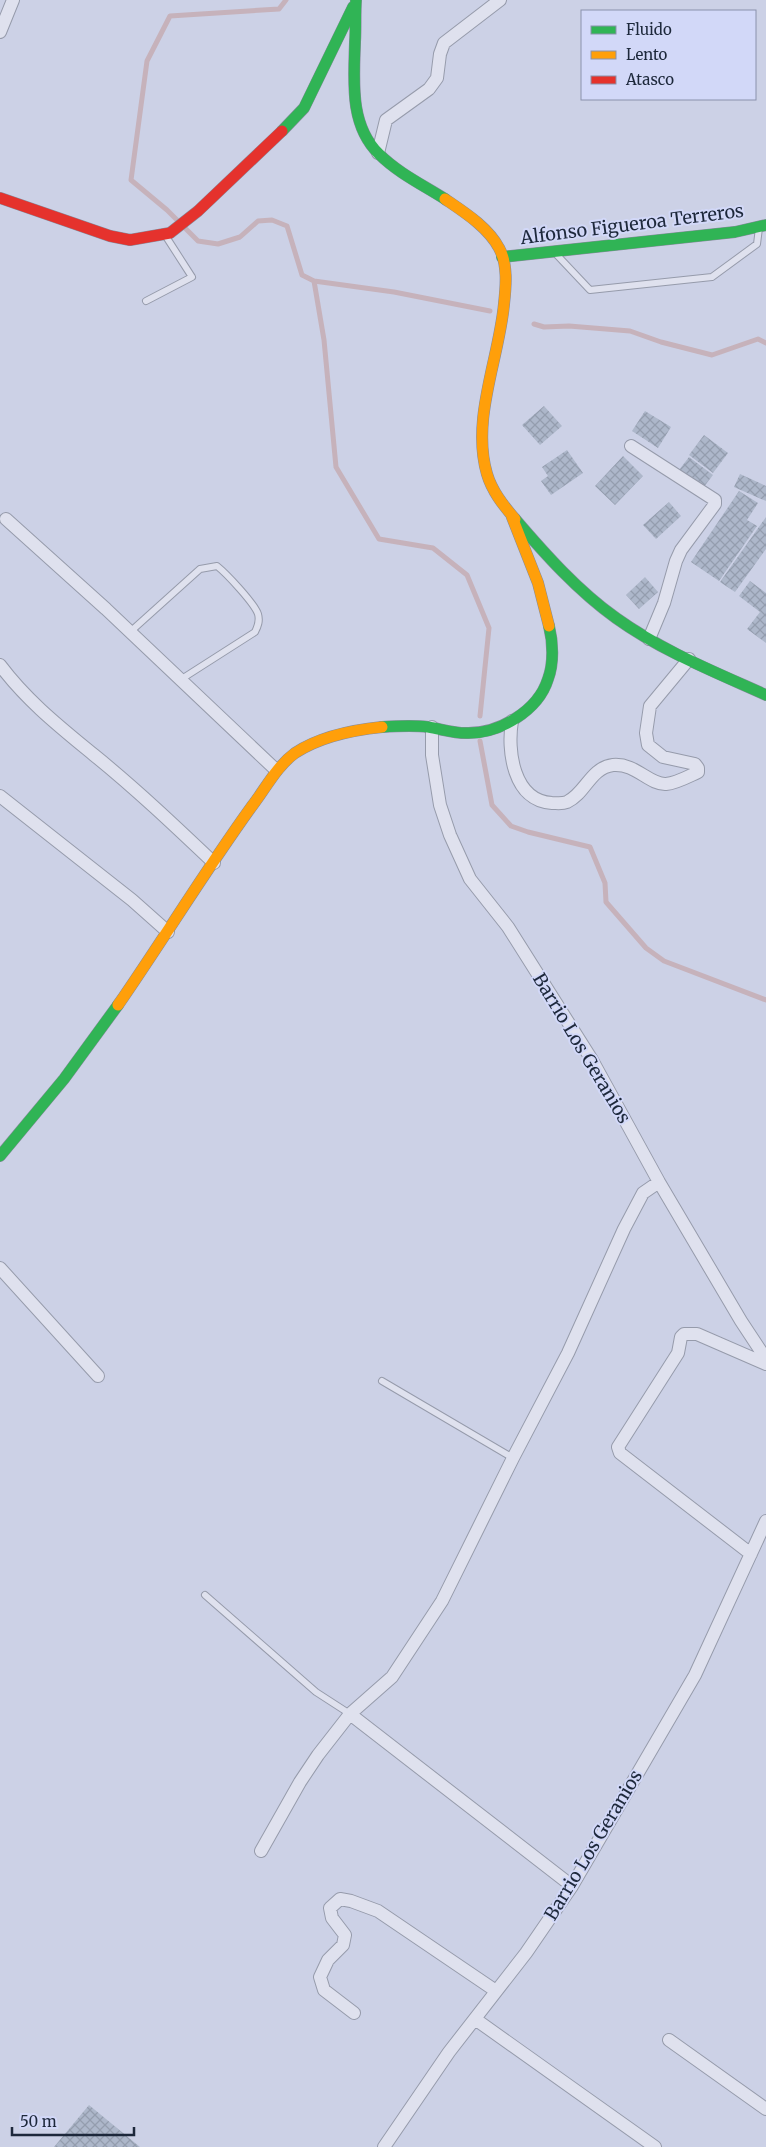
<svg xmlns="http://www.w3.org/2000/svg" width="766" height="2147" font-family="Merriweather,serif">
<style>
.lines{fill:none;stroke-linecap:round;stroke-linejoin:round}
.stream{stroke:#c6b2bb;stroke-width:5}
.building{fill:url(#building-cross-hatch)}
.lane-casing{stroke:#969bab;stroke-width:8}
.street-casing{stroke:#969bab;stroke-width:14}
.fast-casing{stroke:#868b9b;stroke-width:12}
.slow-casing{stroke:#868b9b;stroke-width:12}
.jam-casing{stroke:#868b9b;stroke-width:12}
.lane{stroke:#dfe1ee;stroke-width:6}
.street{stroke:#dfe1ee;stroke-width:12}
.fast{stroke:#30b455;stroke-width:11}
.slow{stroke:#ff9f0a;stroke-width:11}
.jam{stroke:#e5322d;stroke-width:11}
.labels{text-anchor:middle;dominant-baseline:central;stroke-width:4;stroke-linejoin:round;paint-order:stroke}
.street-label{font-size:18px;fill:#1d283b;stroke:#d2d8f8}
</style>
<defs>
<pattern id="building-cross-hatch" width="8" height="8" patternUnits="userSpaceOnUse" patternTransform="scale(1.25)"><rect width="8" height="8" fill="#adb7ca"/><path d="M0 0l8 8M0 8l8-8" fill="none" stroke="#949dae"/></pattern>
</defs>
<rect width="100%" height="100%" fill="#ccd1e6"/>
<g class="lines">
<!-- stream -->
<path class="stream" d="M286,0L279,9L170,16L147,61L131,180L167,210L198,241L218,244L240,237L258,221L272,220L287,226L302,275L314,281L394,292L490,311
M314,281L324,340L336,467L379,539L433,548L467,575L489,628L480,716
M534,324L544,327L569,326L630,331L661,342L712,355L758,339L766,343
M480,741L492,805L511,826L528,832L590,847L605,883L606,902L646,948L664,961L766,1000"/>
</g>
<!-- building -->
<path class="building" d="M544,406L562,426L540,445L522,425Z
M645,411L671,427L658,448L632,431Z
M704,435L728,453L713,473L689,455Z
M567,450L583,473L551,495L541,481L548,476L542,467Z
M623,456L643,476L615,505L595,486Z
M689,457L713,475L703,488L679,470Z
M740,474L766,486V501L734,487Z
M739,491L758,503L747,520L757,526L719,581L691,562Z
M669,502L681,516L656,539L643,525Z
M766,517V549L735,592L720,582Z
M645,577L658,592L639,609L626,595Z
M750,581L766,593V643L747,629L760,612L739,596Z
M89,2105L140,2147H54Z"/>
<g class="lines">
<defs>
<path id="lane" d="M556,254L590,290L712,277L757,244L759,228
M146,301L192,277L165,235
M130,632L200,569L217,566C227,574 254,603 258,614C260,621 258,626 255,632L180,680
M382,1381L513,1458
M205,1595L316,1692L350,1714"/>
<path id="street" d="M0,32L13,0
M378,153L386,120L429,89L437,78L440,54L444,43L500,0
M631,446L715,500V504L681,550L676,561L664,603L649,639
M6,519L106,609L276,770
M0,665C27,701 60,727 94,755C136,789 175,826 214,863
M512,721C507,750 513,801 552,803C557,803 562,804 567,802C586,793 590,768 613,765C636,763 649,785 666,784C677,783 689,776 698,772V768L695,764L663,757L648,745L646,733L650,706L689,659
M432,727V755L440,805L450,835L470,879L508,927L592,1060L659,1182L741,1321L766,1359
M0,796L132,900L168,932
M0,1268L98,1376
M751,1554L620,1453L618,1447L678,1353L681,1337L684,1334H697L766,1364
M350,1714L572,1886
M261,1851L300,1782L318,1755L350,1714L392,1677L442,1601L513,1458L568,1353L624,1229L643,1193L659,1182
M354,2013L324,1990L320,1977L328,1960L343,1945L345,1935L332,1918L330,1908L340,1899L351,1901L378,1911L496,1991
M475,2019L655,2147
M669,2040L766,2109
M384,2147L449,2052L526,1953L572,1886L695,1675L766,1521"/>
<path id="fast" d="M356,0C355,14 356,28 355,42C354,80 349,125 379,154C398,173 423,185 445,199
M282,131L304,108L353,7
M502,257L735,232L766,225
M515,519C545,554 578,591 616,618C662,651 715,672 766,695
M382,727C397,726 413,725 428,727C441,729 453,733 466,733C499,734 538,711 548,679C554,663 553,642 549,626
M0,1156L64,1079L118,1005"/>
<path id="slow" d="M445,199C464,212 488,227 499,248C508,264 506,286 504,304C499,359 471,419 487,474C492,491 503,505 515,519
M512,517L538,583L549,626
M118,1005C163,940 205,871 252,806C266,788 276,767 295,753C321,736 352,730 382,727"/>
<path id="jam" d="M0,198L110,236L130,240L170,233L198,211L282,131"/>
</defs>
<!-- lane casing -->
<use href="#lane" class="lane-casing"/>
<!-- street casing -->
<use href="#street" class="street-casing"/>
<!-- fast casing -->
<use href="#fast" class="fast-casing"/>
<!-- slow casing -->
<use href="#slow" class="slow-casing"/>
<!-- jam casing -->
<use href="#jam" class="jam-casing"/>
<!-- lane -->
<use href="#lane" class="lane"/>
<!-- street -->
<use href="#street" class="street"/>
<!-- fast -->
<use href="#fast" class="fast"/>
<!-- slow -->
<use href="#slow" class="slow"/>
<!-- jam -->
<use href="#jam" class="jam"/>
</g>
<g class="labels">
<!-- street labels -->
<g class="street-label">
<text transform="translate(632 224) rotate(-7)">Alfonso Figueroa Terreros</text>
<text transform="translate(582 1048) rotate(59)">Barrio Los Geranios</text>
<text transform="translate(593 1845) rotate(-59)">Barrio Los Geranios</text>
</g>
</g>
<!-- legend -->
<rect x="581" y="10" width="175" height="90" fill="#d2d8f8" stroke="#8a92ac"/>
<rect x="591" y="26" width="25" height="8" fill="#30b455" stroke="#8a92ac"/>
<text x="626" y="35" font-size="15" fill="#1d283b">Fluido</text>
<rect x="591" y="51" width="25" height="8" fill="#ff9f0a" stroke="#8a92ac"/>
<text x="626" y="60" font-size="15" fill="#1d283b">Lento</text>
<rect x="591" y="76" width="25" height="8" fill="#e5322d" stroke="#8a92ac"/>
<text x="626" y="85" font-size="15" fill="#1d283b">Atasco</text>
<!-- scale -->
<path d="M12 2127v8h122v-8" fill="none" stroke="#1d283b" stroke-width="2.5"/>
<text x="20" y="2127" font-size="15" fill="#1d283b" stroke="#d2d8f8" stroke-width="4" paint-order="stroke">50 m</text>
</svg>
